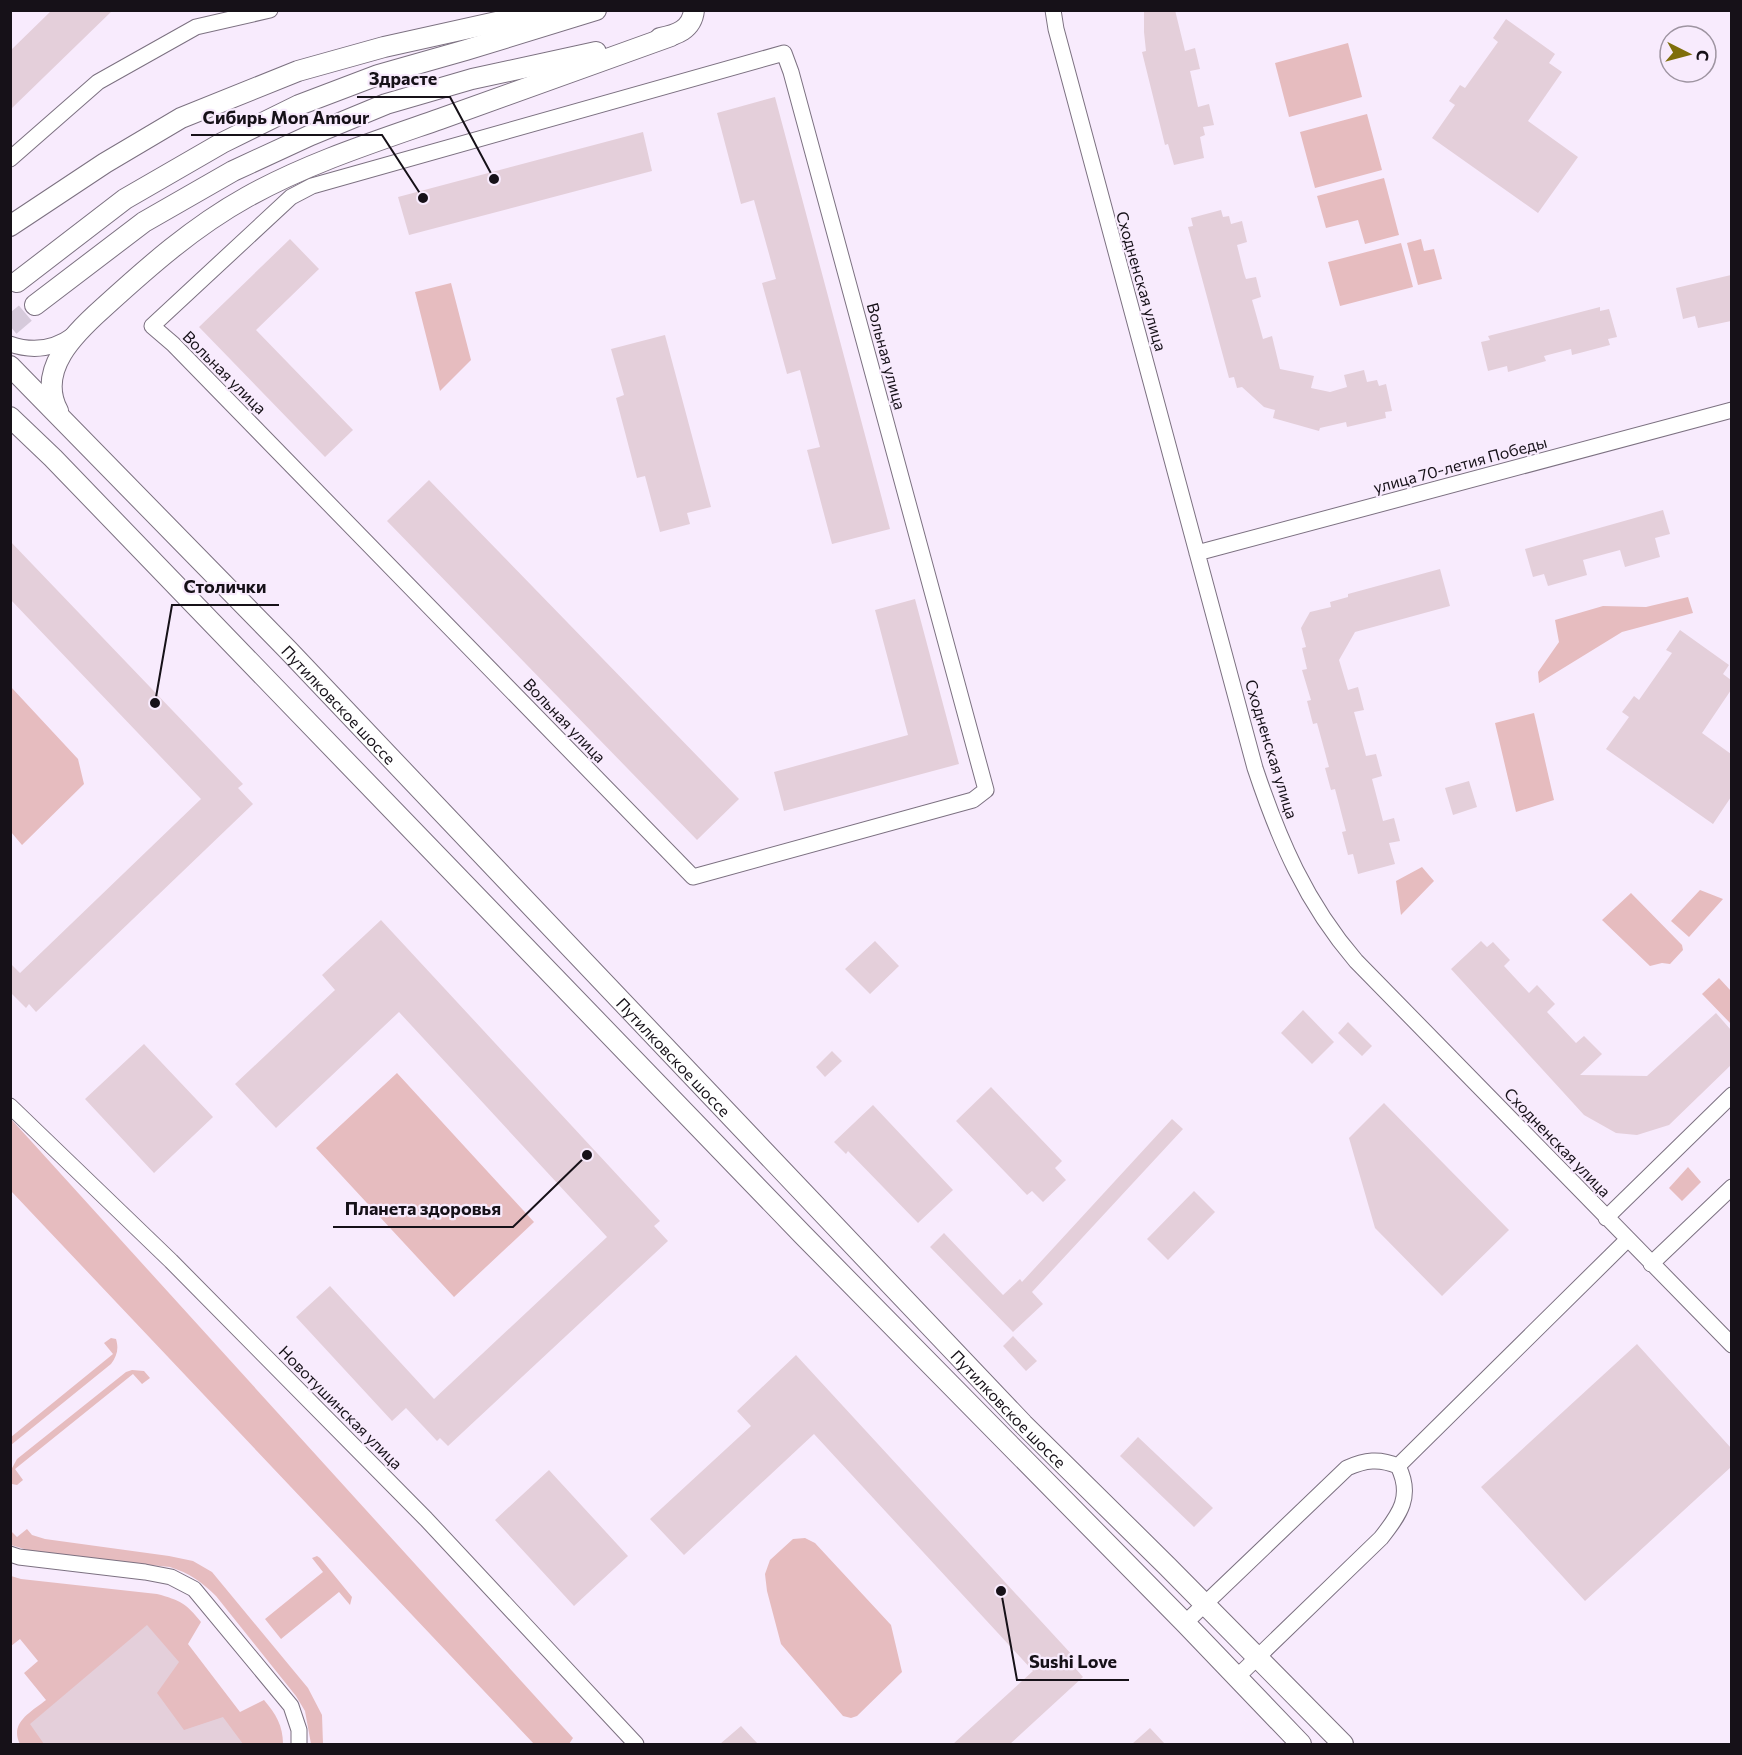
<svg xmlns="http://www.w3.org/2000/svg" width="1742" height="1755" font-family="Commissioner,sans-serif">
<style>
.green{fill:#e6bcbf}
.building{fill:#e4cfda}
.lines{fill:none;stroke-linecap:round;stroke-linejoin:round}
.secondary-tunnel{stroke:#d6cadb;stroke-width:20;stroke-dasharray:20 10;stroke-linecap:butt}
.street-casing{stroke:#7c7181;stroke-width:17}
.secondary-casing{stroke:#7c7181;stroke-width:22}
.street{stroke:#fff;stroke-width:15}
.secondary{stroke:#fff;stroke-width:20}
.labels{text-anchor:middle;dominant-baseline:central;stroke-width:4.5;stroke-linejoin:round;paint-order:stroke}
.street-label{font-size:16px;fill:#161118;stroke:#f8ebfd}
.leader{fill:none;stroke:#161118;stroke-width:2}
.callout-dot{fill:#161118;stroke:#f8ebfd;stroke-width:2}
.callout-label{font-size:18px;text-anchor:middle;font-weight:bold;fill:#161118;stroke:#f8ebfd;stroke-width:4.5;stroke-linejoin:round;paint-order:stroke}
</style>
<rect width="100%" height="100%" fill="#f8ebfd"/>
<!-- green -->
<path class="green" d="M1348,43L1362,97L1289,117L1275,63Z
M1367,114L1382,170L1315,188L1300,132Z
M1384,178L1399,235L1365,244L1358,220L1326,228L1317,196Z
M1421,239L1424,251L1434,249L1442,279L1418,285L1407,243Z
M1401,243L1413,287L1340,306L1328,262Z
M451,283L471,360L440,391L415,292Z
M1688,597L1693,613L1622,632L1539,683L1538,672L1559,642L1555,620L1603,606L1646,607Z
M11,687L78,759L84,784L22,845L11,832Z
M1534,713L1554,800L1516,812L1495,723Z
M1422,867L1434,881L1401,915L1396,881Z
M1700,890L1723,899L1689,937L1671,921Z
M1631,893L1682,945L1683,950L1670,964L1662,963L1650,966L1602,920Z
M1719,978L1731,991V1024L1702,994Z
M397,1073L534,1222L454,1297L316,1148Z
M11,1119L573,1738L569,1744H534L11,1191Z
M1688,1167L1701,1182L1682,1201L1669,1188Z
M111,1338L116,1339C119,1349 117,1356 111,1364L11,1445V1437L113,1354L104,1343Z
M132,1370L144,1371L150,1378L142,1384L133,1374L15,1469L23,1480L17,1485L12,1484L11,1470L17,1459L126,1372Z
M27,1529L32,1535L45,1539L169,1556L193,1561L212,1572L308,1688L322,1715L323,1744H311L305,1711L296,1696L216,1596C202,1582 189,1573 170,1567L41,1554L11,1545L10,1530L17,1537Z
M805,1538L815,1543L891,1625L902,1672L857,1716L851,1718L843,1716L781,1644L767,1591L765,1574L770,1560L793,1539Z
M317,1556L320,1558L352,1597L350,1605L339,1592L281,1639L265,1619L323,1572L312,1558Z
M11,1576L21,1579L157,1594C180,1600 187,1604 201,1622L188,1644L240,1712L264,1700C276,1714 283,1726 283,1744H20C9,1723 31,1712 46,1700L24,1673L38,1661L20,1639L11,1646Z"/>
<!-- building -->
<path class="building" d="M52,10H113L10,110V51Z
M1144,10H1175L1185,51L1195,48L1200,69L1190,71L1198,107L1209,104L1214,125L1203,127L1205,135L1200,137L1204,158L1174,165L1168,144L1165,145L1142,52L1146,51L1144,32Z
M1506,19L1555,54L1549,63L1562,72L1528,121L1578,157L1538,213L1432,138L1455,105L1449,101L1460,85L1465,88L1498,42L1493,38Z
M775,97L890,529L832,544L807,450L820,447L800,370L787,374L762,283L776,279L754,200L741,204L717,113Z
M643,132L652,171L409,235L398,197Z
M1221,210L1223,217L1229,216L1231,224L1242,221L1247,242L1237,245L1244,273L1246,279L1256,277L1261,297L1252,300L1263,339L1272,336L1280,369L1314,376L1311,388L1330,392L1347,387L1344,375L1364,370L1367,382L1377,380L1379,386L1386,384L1392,411L1385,412L1386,418L1347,427L1346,422L1320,428L1319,431L1273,418L1275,410L1264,407L1242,387L1237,388L1234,377L1229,378L1188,227L1193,226L1191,218Z
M290,239L319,269L256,330L353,430L325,457L199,327Z
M1731,275V321L1698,328L1695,316L1683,319L1676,288Z
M1600,307V311L1609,309L1617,337L1608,339L1610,345L1572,355L1571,349L1544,356L1546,361L1508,372L1507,366L1488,371L1481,342L1490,340L1488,336Z
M665,335L711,507L687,513L690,524L660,532L645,476L637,478L616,398L624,395L611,349Z
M429,480L739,799L697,840L387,521Z
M1663,510L1670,534L1655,538L1660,557L1625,567L1620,550L1583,560L1587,575L1548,586L1544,574L1533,577L1525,549Z
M10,541L243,784L238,788L253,804L36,1012L29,1004L26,1008L10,992V963L20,973L201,799L10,599Z
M1440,569L1450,606L1355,632L1339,660L1348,690L1358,687L1364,710L1354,712L1366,756L1376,754L1382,776L1372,779L1383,821L1394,818L1400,841L1389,843L1395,864L1358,874L1353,854L1348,855L1342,832L1346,831L1335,789L1331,790L1325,768L1329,767L1317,723L1313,724L1307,701L1311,700L1302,670L1307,669L1302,648L1306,647L1301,628L1310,612L1331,607L1330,602L1348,597V594Z
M915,599L959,764L784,811L774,772L908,735L875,610Z
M1680,630L1729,665L1723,674L1731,680V690L1702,733L1731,754V797L1713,824L1606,749L1629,717L1622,712L1634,696L1639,700L1672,653L1666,650Z
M1469,781L1477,807L1453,815L1445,788Z
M381,920L660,1221L654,1226L668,1241L448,1446L440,1438L437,1441L406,1408L392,1421L296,1317L330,1286L434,1399L607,1237L399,1012L276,1128L235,1084L335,990L322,975Z
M875,941L899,966L870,994L845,969Z
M1481,941L1487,947L1493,942L1510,960L1504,966L1529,993L1537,985L1555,1004L1547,1012L1576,1043L1584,1036L1602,1054L1580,1075L1647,1076L1716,1013L1731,1030V1065L1669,1125L1637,1135L1616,1133L1584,1115L1451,969Z
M1303,1010L1334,1042L1312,1064L1281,1033Z
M1348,1022L1372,1046L1362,1056L1338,1033Z
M144,1044L213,1117L154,1173L85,1099Z
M832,1051L842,1061L825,1077L816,1067Z
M991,1087L1062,1161L1055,1168L1066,1180L1043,1202L1032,1191L1027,1195L956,1121Z
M1384,1103L1509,1230L1442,1296L1375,1228L1349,1138Z
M873,1105L953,1190L918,1223L848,1151L846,1154L834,1142Z
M1172,1119L1183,1129L1032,1292L1043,1304L1013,1332L930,1247L944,1233L1003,1295L1020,1279L1022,1282Z
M1194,1191L1215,1212L1168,1260L1147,1239Z
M1013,1336L1037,1361L1026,1371L1003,1346Z
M1637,1344L1731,1448V1467L1585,1601L1481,1487Z
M796,1355L1074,1657L1069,1661L1083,1677L1010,1744H953L1033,1671L814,1434L684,1555L650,1519L751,1426L737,1411Z
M1138,1437L1213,1508L1194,1527L1120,1456Z
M549,1470L628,1556L574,1606L495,1520Z
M147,1625L179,1662L157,1693L184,1730L223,1717L243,1744H44L30,1724Z
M741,1726L758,1744H720Z
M1150,1728L1165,1744H1132Z"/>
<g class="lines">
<!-- secondary-tunnel -->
<path class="secondary-tunnel" d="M10,326L35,305"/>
<defs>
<path id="street" d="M1053,10L1056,29L1255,768C1279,840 1306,903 1356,961L1732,1345
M784,53L791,72L986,790L973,800L693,877L173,344L152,326L291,197L312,186Z
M10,159L98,82L196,27L270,10
M10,344C33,352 54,349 73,335
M1197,553L1732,410
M10,1106L171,1261L426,1519L636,1744
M1606,1218L1732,1095
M1651,1264L1732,1187
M1398,1466L1627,1240
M10,1554L19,1557L145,1572L171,1577L194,1589L291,1706L299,1730V1744
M1185,1623L1347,1468C1365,1460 1379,1458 1398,1466C1413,1496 1400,1514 1381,1538L1236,1678"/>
<g id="secondary">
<path d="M660,38C676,35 692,30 694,10"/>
<path d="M10,226L105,163L181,118L298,71L384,47L550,10"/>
<path d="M17,282L125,199L222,143L299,105L378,75L466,50L596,10"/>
<path d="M35,305L144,222L233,171L311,135L386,104L472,79L596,52"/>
<path id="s1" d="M10,366L288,650L1023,1424L1167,1566L1343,1744"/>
<path d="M58,411C36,370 75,333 103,308C148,267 193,227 247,197C308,163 374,142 440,119C517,92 594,64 671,36"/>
<path d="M10,417L53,458L803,1235L1185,1623L1301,1744"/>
</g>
</defs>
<!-- street casing -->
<use href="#street" class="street-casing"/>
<!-- secondary casing -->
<use href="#secondary" class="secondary-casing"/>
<!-- street -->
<use href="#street" class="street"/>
<!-- secondary -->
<use href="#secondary" class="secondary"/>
</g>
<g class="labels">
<!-- street labels -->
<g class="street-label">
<text transform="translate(1142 281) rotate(74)">Сходненская улица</text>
<text transform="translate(887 356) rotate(75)">Вольная улица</text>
<text transform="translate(225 372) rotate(45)">Вольная улица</text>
<text transform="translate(1460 464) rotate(-15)">улица 70-летия Победы</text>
<text stroke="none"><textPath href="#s1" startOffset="472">Путилковское шоссе</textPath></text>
<text transform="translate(565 720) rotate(46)">Вольная улица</text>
<text transform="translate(1272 749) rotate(73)">Сходненская улица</text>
<text stroke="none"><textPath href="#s1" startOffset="958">Путилковское шоссе</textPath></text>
<text transform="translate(1558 1142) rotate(46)">Сходненская улица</text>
<text transform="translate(341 1407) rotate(45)">Новотушинская улица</text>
<text stroke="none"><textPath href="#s1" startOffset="1444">Путилковское шоссе</textPath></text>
</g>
</g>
<!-- callouts -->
<path class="leader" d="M494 179L450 97H357M423 198L382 135H191M155 703L172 605H279M587 1155L513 1227H333M1001 1591L1017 1680H1129"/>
<g class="callout-dot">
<circle cx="494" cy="179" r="6"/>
<circle cx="423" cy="198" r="6"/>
<circle cx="155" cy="703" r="6"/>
<circle cx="587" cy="1155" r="6"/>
<circle cx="1001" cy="1591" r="6"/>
</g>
<g class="callout-label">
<text x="403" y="85">Здрасте</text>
<text x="286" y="124">Сибирь Mon Amour</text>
<text x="225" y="593">Столички</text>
<text x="423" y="1215">Планета здоровья</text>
<text x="1073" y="1668">Sushi Love</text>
</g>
<!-- border -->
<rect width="1742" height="1755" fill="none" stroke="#161118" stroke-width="24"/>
<!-- north arrow -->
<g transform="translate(1688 54) rotate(96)"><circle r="28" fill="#f8ebfd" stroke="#9e94a1" stroke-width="1.5"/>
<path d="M0-4.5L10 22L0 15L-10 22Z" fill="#7f6e0b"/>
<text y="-9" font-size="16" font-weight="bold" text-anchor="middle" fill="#161118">С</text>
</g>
</svg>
